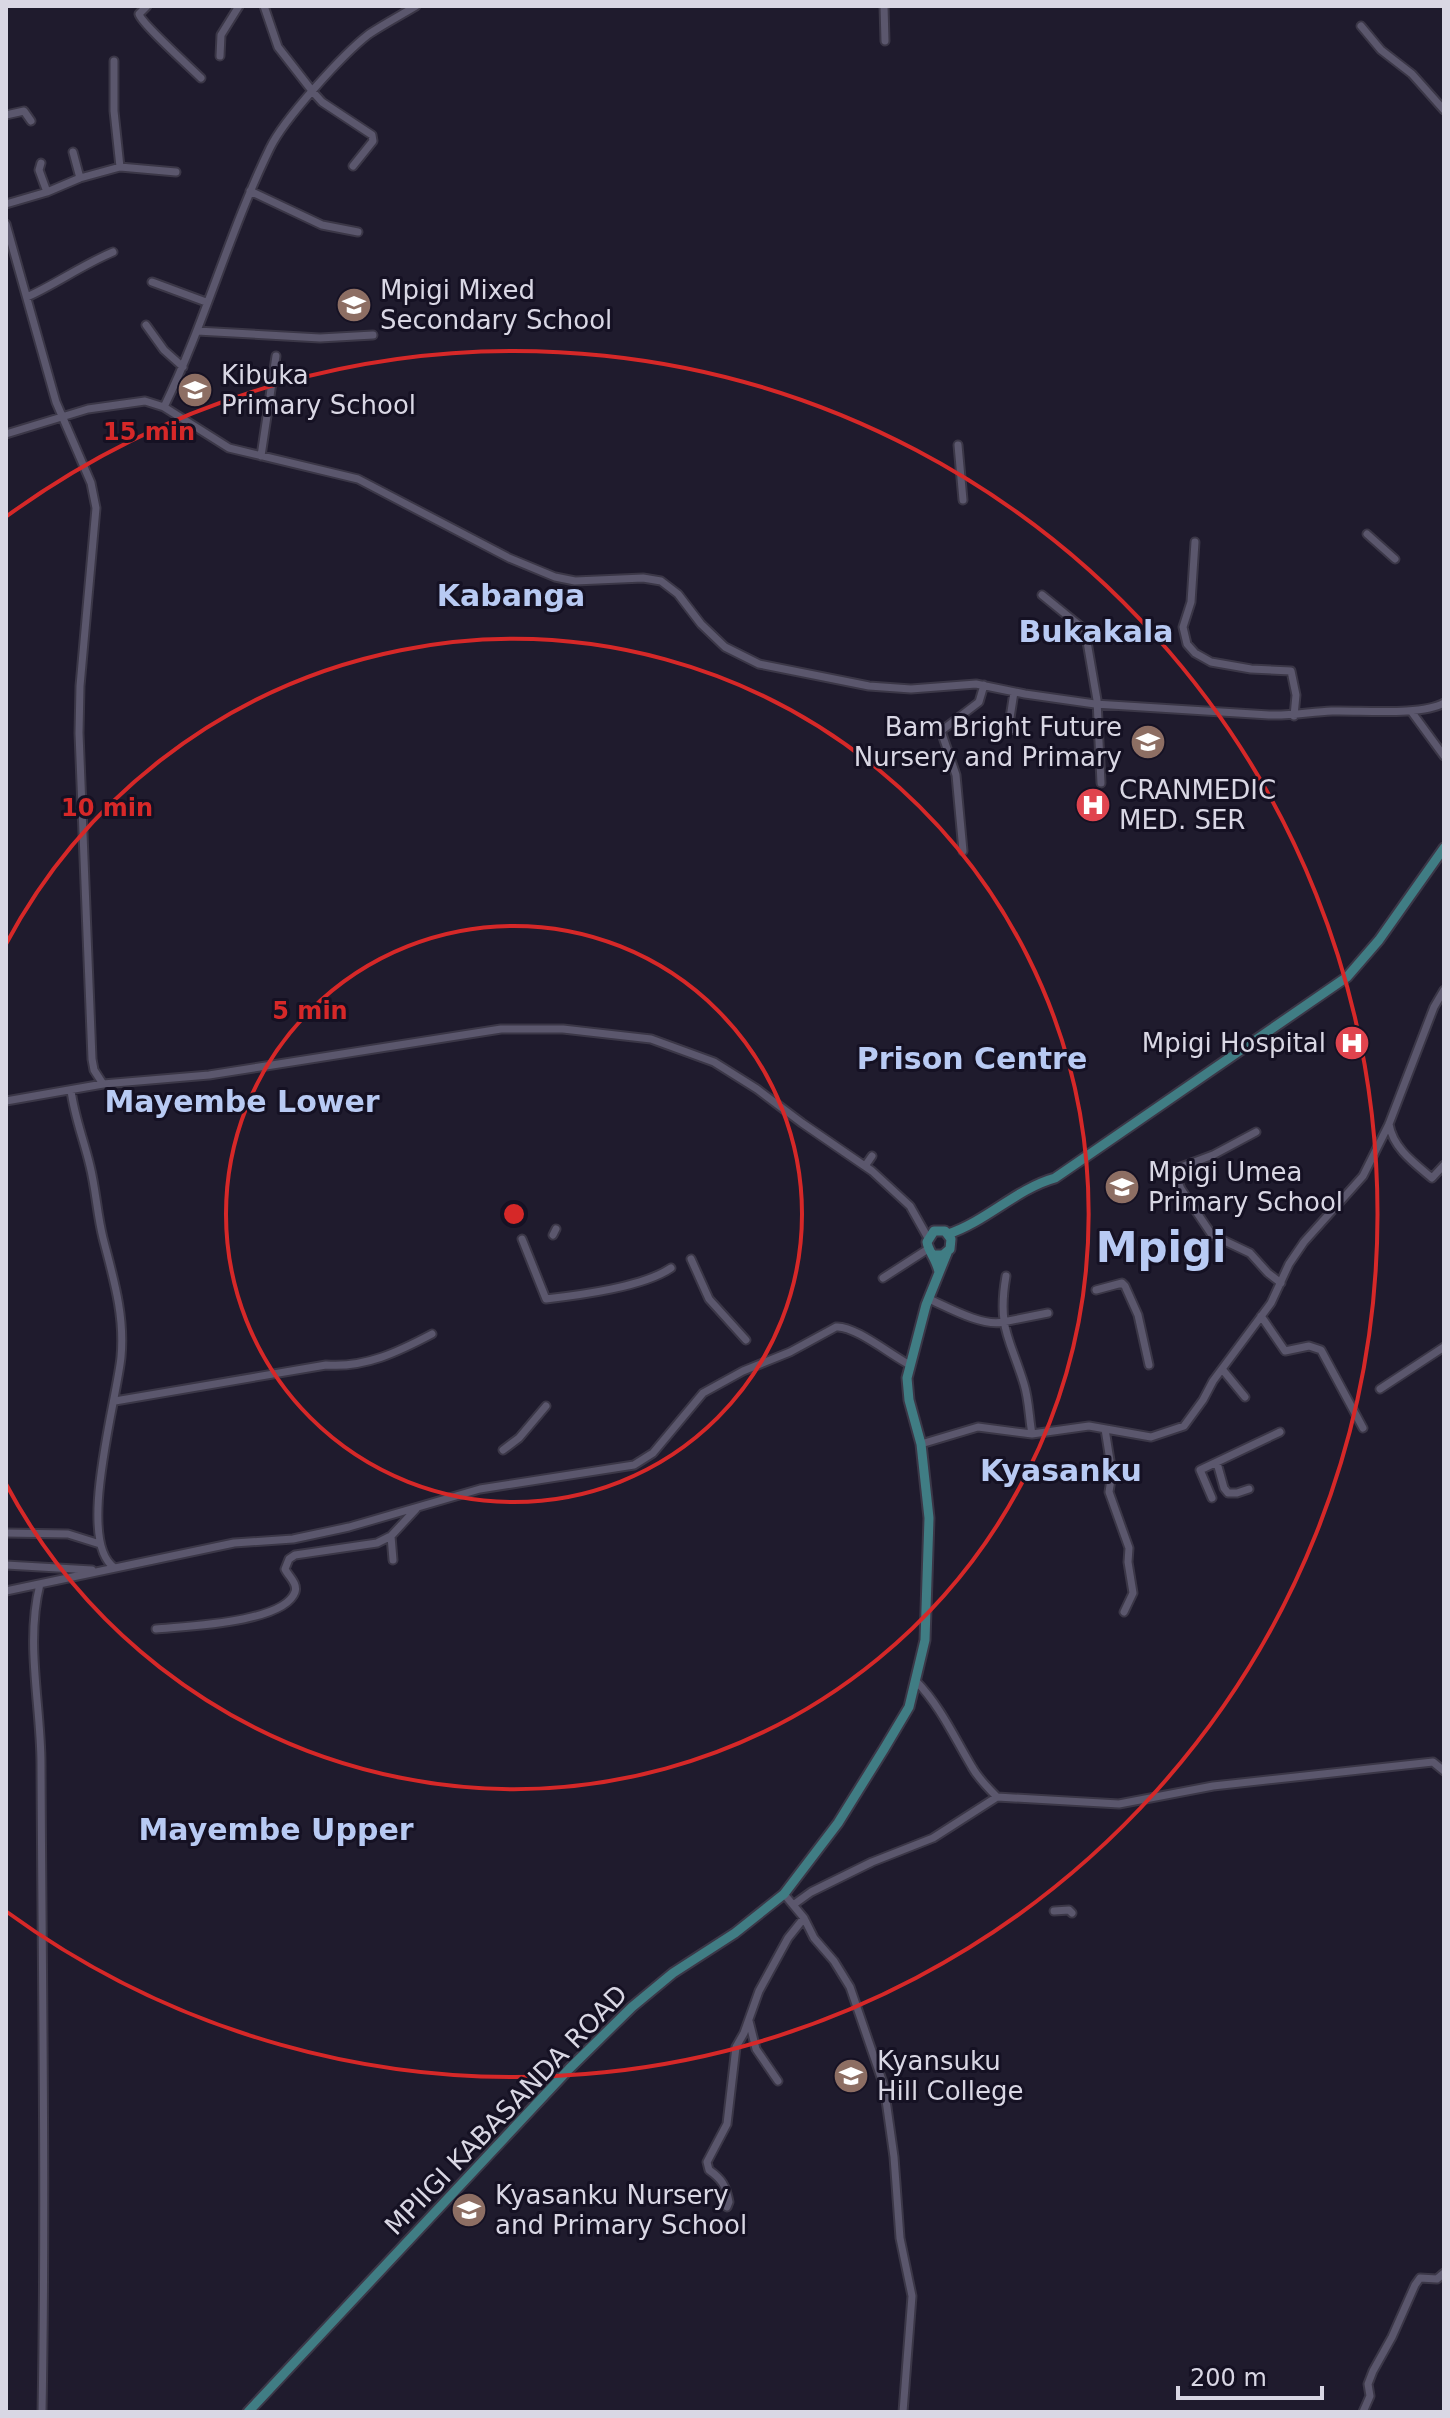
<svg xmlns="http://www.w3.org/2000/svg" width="1450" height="2418" font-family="'DejaVu Sans',sans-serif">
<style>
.built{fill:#28223b}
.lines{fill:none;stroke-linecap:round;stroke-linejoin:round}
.minor-casing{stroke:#3b3747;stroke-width:11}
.major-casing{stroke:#3b3747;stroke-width:13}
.minor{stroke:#5b576d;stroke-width:7}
.major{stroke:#407d84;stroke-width:9}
.ring{fill:none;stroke:#d62828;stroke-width:4}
.labels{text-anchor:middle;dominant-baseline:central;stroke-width:6;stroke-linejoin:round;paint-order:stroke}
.poi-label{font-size:26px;fill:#d9d7e4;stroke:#151123;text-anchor:start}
.street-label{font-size:26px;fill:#d9d7e4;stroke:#151123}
.quarter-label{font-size:30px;font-weight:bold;fill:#b8caf3;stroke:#151123}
.town-label{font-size:42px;font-weight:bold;fill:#b8caf3;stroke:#151123}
.centre{fill:#d62828;stroke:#151123;stroke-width:4}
.ring-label{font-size:24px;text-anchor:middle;font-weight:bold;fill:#d62828;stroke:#151123;stroke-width:6;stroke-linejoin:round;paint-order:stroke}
</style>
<rect width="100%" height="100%" fill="#1f1b2d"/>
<!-- built -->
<path class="built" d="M1348,1027L1365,1038L1367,1046L1352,1059L1334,1040Z"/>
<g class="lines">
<defs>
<path id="minor" d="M147,6L139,14C141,23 190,67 201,78
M264,6L278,47L313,92L322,102L372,135L373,141L353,166
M884,6L885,41
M1361,26L1381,50L1412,74L1444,110
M220,56L221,35L239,6
M114,61V111L120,167
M6,115L24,111L31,121
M73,152L80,178
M41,163L39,170L47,192
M250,191L322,225L358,232
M6,204L47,192L80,178L120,167L176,172
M6,224L56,402L91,483L96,508L80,686L79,733L92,1059L94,1070L103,1084
M152,282L206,302
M27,297C56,284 82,265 113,252
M146,325L164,350L183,367
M197,331L320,338L373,335
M164,407C205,323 229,232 270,148C284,119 343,54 369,34C384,24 401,15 416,6
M6,434L88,409L145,401L164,407L229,448L358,479L509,558L555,577L575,581L643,578L661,581L678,594L701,624L725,647L759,664L869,686L911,689L976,684L1025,694L1095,704L1269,715C1290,716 1310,712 1332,711C1361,710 1421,716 1444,703
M958,445L963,500
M261,456L276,356
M1367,534L1395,559
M1195,542L1191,602L1183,627L1187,644L1195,653L1211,662L1251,669L1291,671L1296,695L1294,716
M1042,595L1085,630L1097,700L1101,783
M1411,711L1444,756
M1011,730L1010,718L1014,692
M963,851L956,775L941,731L979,702L984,685
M71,1090C74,1116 84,1140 90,1166C96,1190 97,1214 103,1238C113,1277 125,1315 121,1357C117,1400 75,1543 115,1568
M6,1101L103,1084L209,1075L501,1029H563L651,1039L714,1062L757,1089L802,1123L872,1171L910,1206L928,1238
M1389,1124C1393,1148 1414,1163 1432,1178L1444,1165
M1256,1132L1213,1155L1173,1170L1181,1189L1212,1235L1250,1253L1268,1273L1281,1283
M865,1166L872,1156
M553,1235L556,1229
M522,1239L546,1299C580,1295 643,1287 671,1268
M691,1259L709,1299L746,1340
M1006,1276C997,1328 1010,1338 1024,1384C1029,1400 1029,1418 1032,1434
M883,1278L928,1249
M1096,1290L1122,1283L1125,1286L1138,1315L1149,1365
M929,1299C947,1307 983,1327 1003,1322C1018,1319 1033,1316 1048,1313
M1261,1316L1285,1351L1309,1346L1321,1350L1363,1428
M1222,1369L1245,1397
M1380,1389L1444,1347
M115,1401L326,1365C365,1368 398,1352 432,1334
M1105,1429L1112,1473L1109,1492L1129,1548L1128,1562L1133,1593L1124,1612
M921,1444L978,1427L1032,1434L1089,1426L1151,1437L1184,1426L1203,1400L1213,1381L1271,1303L1289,1264L1304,1242L1363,1176L1389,1124L1434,1007L1444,990
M503,1450L519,1438L546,1406
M1217,1463L1224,1488L1228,1493H1237L1249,1489
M1212,1498L1200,1470L1280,1432
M6,1533L68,1534L100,1544
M393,1560L391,1536L416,1509
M6,1565L92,1570
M40,1584C25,1643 41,1705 41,1764C42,1980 46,2196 42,2412
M6,1591L234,1543L293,1539L349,1527L480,1489L634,1465L653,1453L703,1393L743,1371L790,1352L836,1327C854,1325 892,1356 910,1365
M156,1629C185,1626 284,1623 295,1592C298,1583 288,1576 285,1569L289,1559L295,1555L377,1543L391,1536
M916,1681C941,1707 954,1737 972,1767C978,1778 988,1788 997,1797L1119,1804L1213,1786L1433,1762L1444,1771
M784,1894L804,1918L814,1938L834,1961L850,1987L884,2086L894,2157L900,2238L912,2296L903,2412
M793,1905L811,1892L872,1862L933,1838L997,1797
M1054,1911L1069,1910L1072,1913
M749,2021L756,2049L778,2081
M727,2207L729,2202C726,2186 722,2179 709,2170L707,2162L727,2124L736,2047L744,2033L759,1991L788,1938L804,1918
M1363,2412L1370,2396L1368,2384L1373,2371L1392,2337L1415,2285L1420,2278L1437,2279L1444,2273"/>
<path id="major" d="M948,1234C987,1221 1016,1189 1055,1178L1347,977L1379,940L1444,848
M935,1255H943L950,1249L951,1239L945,1231H934L927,1242C928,1251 936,1258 939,1272
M248,2412L569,2069L632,2007L673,1973L735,1933L784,1894L838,1823L884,1749L909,1707L925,1640L929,1518L921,1444L909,1400L907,1378L926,1305L947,1253"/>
</defs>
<!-- minor casing -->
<use href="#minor" class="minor-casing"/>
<!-- major casing -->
<use href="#major" class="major-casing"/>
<!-- minor -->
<use href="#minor" class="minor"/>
<!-- major -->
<use href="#major" class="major"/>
</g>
<!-- distance rings -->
<g class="ring">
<circle cx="514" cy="1214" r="288"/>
<path d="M6 944A575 575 0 1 1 6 1484"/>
<path d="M7 516A863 863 0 1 1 7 1912"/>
</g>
<!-- icons -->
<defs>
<symbol id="school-disc" viewBox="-11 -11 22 22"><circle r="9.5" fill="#8d6e63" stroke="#151123"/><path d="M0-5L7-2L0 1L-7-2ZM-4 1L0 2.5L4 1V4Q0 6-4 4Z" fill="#fff"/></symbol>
<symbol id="hospital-disc" viewBox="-11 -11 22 22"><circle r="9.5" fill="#e0444e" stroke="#151123"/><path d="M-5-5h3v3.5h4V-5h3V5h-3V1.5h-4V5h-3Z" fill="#fff"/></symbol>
</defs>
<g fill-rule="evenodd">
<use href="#school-disc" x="334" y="285" width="40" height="40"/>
<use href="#school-disc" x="175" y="370" width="40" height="40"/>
<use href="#school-disc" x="1128" y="722" width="40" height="40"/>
<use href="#hospital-disc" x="1073" y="785" width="40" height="40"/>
<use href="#hospital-disc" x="1332" y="1023" width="40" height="40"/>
<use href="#school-disc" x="1102" y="1167" width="40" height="40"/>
<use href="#school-disc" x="831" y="2056" width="40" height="40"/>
<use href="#school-disc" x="449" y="2190" width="40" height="40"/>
</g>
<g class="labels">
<!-- poi labels -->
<g class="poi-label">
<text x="380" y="290">Mpigi Mixed<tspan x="380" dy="30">Secondary School</tspan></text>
<text x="221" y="375">Kibuka<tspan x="221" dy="30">Primary School</tspan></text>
<text x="1122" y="727" text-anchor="end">Bam Bright Future<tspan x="1122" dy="30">Nursery and Primary</tspan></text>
<text x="1119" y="790">CRANMEDIC<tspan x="1119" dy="30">MED. SER</tspan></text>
<text x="1326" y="1043" text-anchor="end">Mpigi Hospital</text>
<text x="1148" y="1172">Mpigi Umea<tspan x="1148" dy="30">Primary School</tspan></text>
<text x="877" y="2061">Kyansuku<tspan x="877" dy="30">Hill College</tspan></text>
<text x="495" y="2195">Kyasanku Nursery<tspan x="495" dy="30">and Primary School</tspan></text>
</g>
<!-- street labels -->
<g class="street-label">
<text transform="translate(506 2110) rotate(-46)">MPIIGI KABASANDA ROAD</text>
</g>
<!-- quarter labels -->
<g class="quarter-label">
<text x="511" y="595">Kabanga</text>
<text x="1096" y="631">Bukakala</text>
<text x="972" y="1058">Prison Centre</text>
<text x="242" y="1101">Mayembe Lower</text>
<text x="1061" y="1470">Kyasanku</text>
<text x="276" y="1829">Mayembe Upper</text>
</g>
<!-- town labels -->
<g class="town-label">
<text x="1161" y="1247">Mpigi</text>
</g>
</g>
<circle cx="514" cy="1214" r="12" class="centre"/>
<g class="ring-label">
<text x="149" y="440">15 min</text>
<text x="107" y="816">10 min</text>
<text x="310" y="1019">5 min</text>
</g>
<!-- border -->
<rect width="1450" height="2418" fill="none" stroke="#d9d7e4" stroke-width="16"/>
<!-- scale -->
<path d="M1178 2386v12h144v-12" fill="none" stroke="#d9d7e4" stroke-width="4"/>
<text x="1190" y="2386" font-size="24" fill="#d9d7e4" stroke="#151123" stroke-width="6" paint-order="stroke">200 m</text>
</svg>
